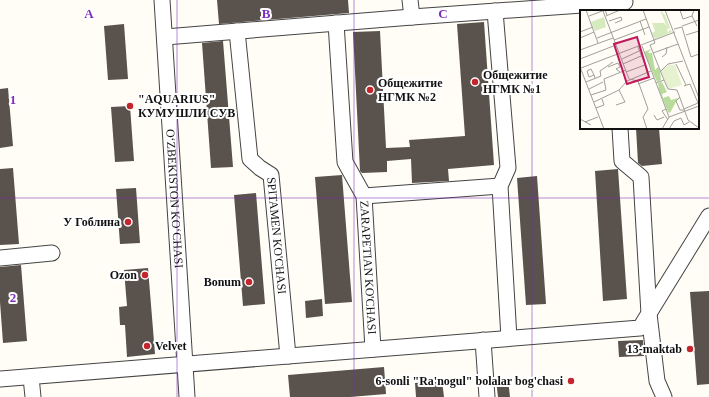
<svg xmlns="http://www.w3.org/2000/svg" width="709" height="397" font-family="Georgia,serif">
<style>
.building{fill:#5a524d}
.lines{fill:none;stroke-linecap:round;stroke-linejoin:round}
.minor-casing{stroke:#444;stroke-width:17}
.minor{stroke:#fff;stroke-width:15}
.grid{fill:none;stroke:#7b2cbf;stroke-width:1;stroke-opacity:0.55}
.poi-dot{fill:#c4262e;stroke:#fff;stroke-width:1.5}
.labels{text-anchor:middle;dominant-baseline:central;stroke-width:4;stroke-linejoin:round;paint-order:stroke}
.poi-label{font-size:12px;font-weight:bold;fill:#111;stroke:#fff;text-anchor:end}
.street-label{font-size:12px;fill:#111;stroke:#fff}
.inset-road{fill:none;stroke:#a09f9a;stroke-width:1}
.view{fill:#c2185b;fill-opacity:0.15;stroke:#c2185b;stroke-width:2}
.inset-edge{fill:none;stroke:#111;stroke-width:2}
.grid-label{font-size:13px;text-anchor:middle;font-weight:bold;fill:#7b2cbf;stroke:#fff;stroke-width:4;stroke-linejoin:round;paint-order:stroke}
</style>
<rect width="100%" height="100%" fill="#fffdf5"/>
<!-- building -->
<path class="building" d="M217,0H348L349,13L219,24Z
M484,22L494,165L448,169L449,181L412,183L411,159L387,161V172L362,173L360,171L353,32L380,31L386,148L410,147L409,140L465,136L457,24Z
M124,24L128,79L108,80L104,26Z
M223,41L233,167L211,168L202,43Z
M8,88L13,146L0,148V89Z
M130,106L134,161L115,162L111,107Z
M636,128H659L662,164L642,166L638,163Z
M13,168L19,244L0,245V169Z
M618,169L627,299L603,301L595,171Z
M342,175L352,302L325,304L315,177Z
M537,176L546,304L526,305L517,178Z
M136,188L140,243L120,244L116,189Z
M256,193L265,304L243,306L234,195Z
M21,265L27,341L3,343L0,302V267Z
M148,268L155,354L127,357L125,325H120L119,307L127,306L124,270Z
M709,291V384L697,385L690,292Z
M322,299L323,316L306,318L305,301Z
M643,340L644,356L619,357L618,341Z
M384,367L386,394L350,397H290L288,375Z
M508,379L510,397H498L496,380Z
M442,381L444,397H416L415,383Z"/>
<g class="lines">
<defs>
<g id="minor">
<path id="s1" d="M162,0L187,397"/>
<path d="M410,0L412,17"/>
<path d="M495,11L508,168L500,186L509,338"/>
<path id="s2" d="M336,23L345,162L364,196L373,349"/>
<path id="s3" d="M237,31L250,159L260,168L271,175L288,356"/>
<path d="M165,37L412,17L625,2"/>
<path d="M620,128L622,161L641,177L649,314L657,381L664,397"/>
<path d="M364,196L500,186"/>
<path d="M0,258L52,253"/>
<path d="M483,340L487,397"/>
<path d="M31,377L33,397"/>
<path d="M0,379L640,328L709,216"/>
</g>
</defs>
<!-- minor casing -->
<use href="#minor" class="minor-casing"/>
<!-- minor -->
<use href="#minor" class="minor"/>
</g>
<!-- grid -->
<path class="grid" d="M177,0V397M354,0V397M532,0V397M0,198H709"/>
<!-- markers -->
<g class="poi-dot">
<circle cx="475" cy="82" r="4"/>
<circle cx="370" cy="90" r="4"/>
<circle cx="130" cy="106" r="4"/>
<circle cx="128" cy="222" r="4"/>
<circle cx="145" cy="275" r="4"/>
<circle cx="249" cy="282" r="4"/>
<circle cx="147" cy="346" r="4"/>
<circle cx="690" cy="349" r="4"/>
<circle cx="571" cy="381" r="4"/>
</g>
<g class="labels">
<!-- poi labels -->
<g class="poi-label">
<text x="483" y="75" text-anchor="start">Общежитие<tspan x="483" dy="14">НГМК №1</tspan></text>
<text x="378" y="83" text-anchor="start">Общежитие<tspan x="378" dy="14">НГМК №2</tspan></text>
<text x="138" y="99" text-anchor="start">"AQUARIUS"<tspan x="138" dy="14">КУМУШЛИ СУВ</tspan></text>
<text x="120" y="222">У Гоблина</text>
<text x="137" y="275">Ozon</text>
<text x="241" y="282">Bonum</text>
<text x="155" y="346" text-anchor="start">Velvet</text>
<text x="682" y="349">13-maktab</text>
<text x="563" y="381">6-sonli "Ra'nogul" bolalar bog'chasi</text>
</g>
<!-- street labels -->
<g class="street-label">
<text stroke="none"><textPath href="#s1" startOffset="199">O‘ZBEKISTON KO‘CHASI</textPath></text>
<text stroke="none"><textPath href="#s3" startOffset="216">SPITAMEN KO'CHASI</textPath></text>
<text stroke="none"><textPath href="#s2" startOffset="250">ZARAPETIAN KO'CHASI</textPath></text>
</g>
</g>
<!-- overview -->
<g transform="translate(580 10)">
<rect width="119" height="119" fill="#fffdf5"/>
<path d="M80,0L85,5L90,18L87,19L88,23L90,19L92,22L75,29L72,23L75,21L72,13H84L87,17ZM24,7L26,17L15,21L11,12Z" fill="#d5ebbd"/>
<path d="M71,39L68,43H72L75,60L78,57L80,61L81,70L77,72L64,42ZM82,72L87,82L82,84L83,88L89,86L91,90L98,88L90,103L88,102L79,80L78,73Z" fill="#b9dc9c"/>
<path d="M89,50L90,55H95L102,75L88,79L81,61L89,55Z" fill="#e6f2cf"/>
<path class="inset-road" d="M6,0L18,33M63,0L74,30L75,33L70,35L84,70M85,0L119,88M100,0L103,9L112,6M114,0L112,6L117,16M23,1L49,69L58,71L68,99L63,107L67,119M9,6L25,0L27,5M26,6L40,0M29,11L41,7L42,10L35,13M60,11L65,25M102,16L119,10M94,19L102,17L111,47L119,44M0,22L13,17M106,25L119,21M0,28L14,22M17,28L66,9M34,30L69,17M62,36L89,107M58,37L68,62M0,40L33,28M73,43L98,34M82,47L86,44L87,37M0,49L36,35M42,49L59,41M43,54L61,46M96,54L106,75M0,57L24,119M28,57L38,53L40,57L36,59L40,62M1,58L95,22M81,61L88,54L103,51M46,62L65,55M14,65L9,67L7,61L11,59L14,65L15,68M6,72L21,66L20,61L33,52M76,73L84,70L88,79L97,80L108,110L119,118M58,74L74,68M104,76L110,74L118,93L104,99M9,79L23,72M39,80L47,71L71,61M11,85L26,80L24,69L46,60M100,87L96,91L100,100H104M14,92L39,80M36,95L45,92L39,80M16,98L24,95L22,89M86,99L82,101L88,110M74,105L77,110L84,107M0,109L11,115M5,112L18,107M82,119L89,107L119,96M89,119L94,111L101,108L104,115L109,112"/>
<path class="view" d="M57,27L69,67L47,74L34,34Z"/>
<rect width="119" height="119" class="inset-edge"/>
</g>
<g class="grid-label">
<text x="89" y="18">A</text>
<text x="266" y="18">B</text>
<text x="443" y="18">C</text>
<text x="13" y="104">1</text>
<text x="13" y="302">2</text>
</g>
</svg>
